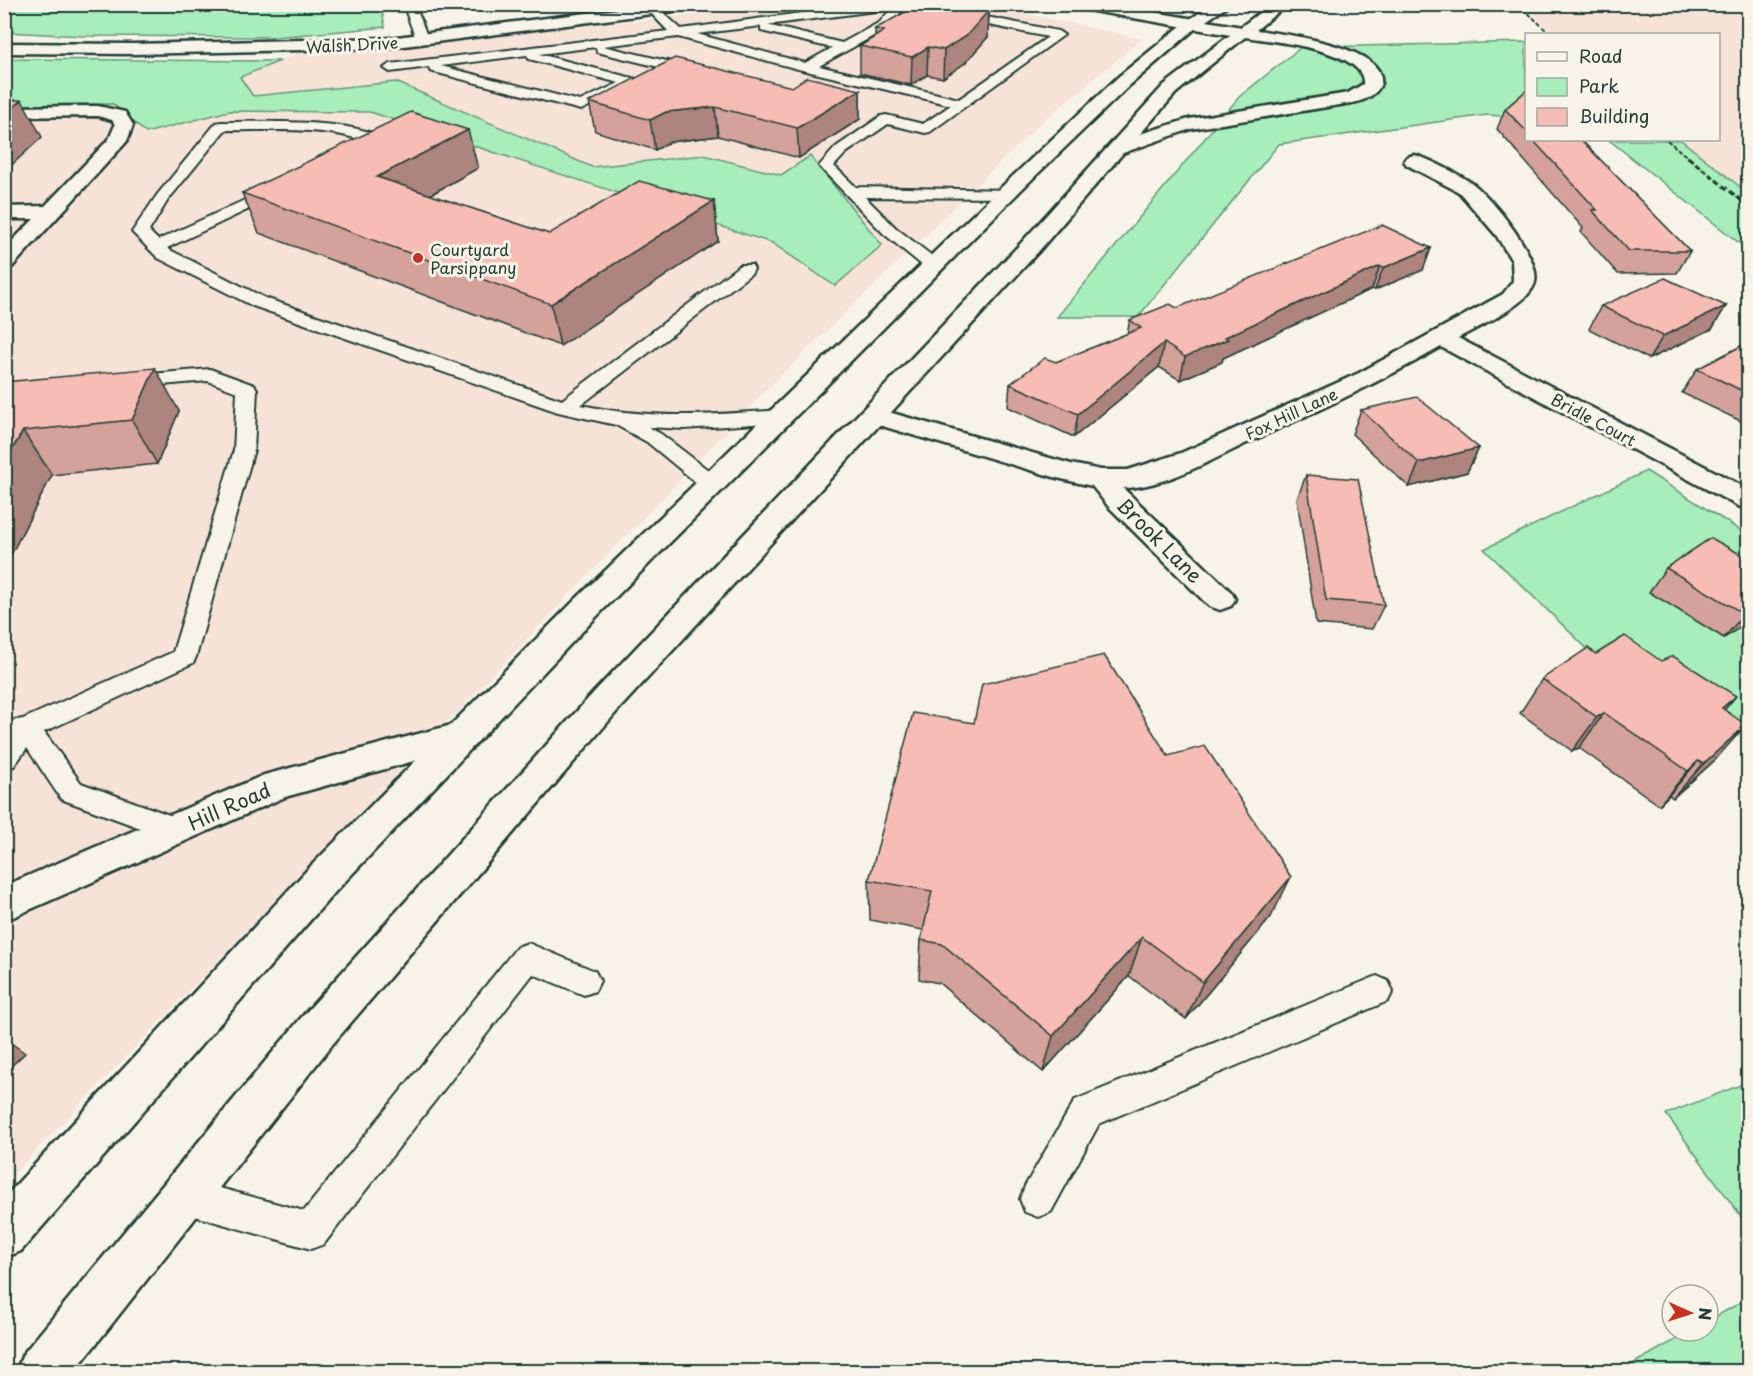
<svg xmlns="http://www.w3.org/2000/svg" width="1753" height="1376" font-family="'Playpen Sans',sans-serif">
<style>
.built{fill:#f7e2d8}
.green{fill:#a7eebb;stroke:#639678;stroke-width:1.5}
.lines{fill:none;stroke-linecap:round;stroke-linejoin:round}
.service-casing{stroke:#1f3d34;stroke-width:4}
.minor-casing{stroke:#1f3d34;stroke-width:5}
.trunk-casing{stroke:#1f3d34;stroke-width:5}
.service{fill:#f7f3e8;fill-rule:evenodd}
.minor{fill:#f7f3e8;fill-rule:evenodd}
.trunk{fill:#f7f3e8;fill-rule:evenodd}
.rail-far1{stroke:#1f3d34;stroke-width:2;stroke-dasharray:4.5 2;stroke-linecap:butt}
.rail{stroke:#1f3d34;stroke-width:3;stroke-dasharray:6 3;stroke-linecap:butt}
.wall{fill:#d4a29b;stroke:#1f3d34;stroke-width:1.5}
.shaded-wall{fill:#ad847e;stroke:#1f3d34;stroke-width:1.5}
.building{fill:#f7bcb4;stroke:#1f3d34;stroke-width:1.5}
.poi-dot{fill:#c8321e;stroke:#f7f3e8;stroke-width:2}
.labels{text-anchor:middle;dominant-baseline:central;stroke-width:6;stroke-linejoin:round;paint-order:stroke}
.far-street-label{font-size:16px;fill:#1f3d34;stroke:#f7f3e8}
.far-poi-label{font-size:16px;fill:#1f3d34;stroke:#f7f3e8;text-anchor:start}
.street-label{font-size:20px;fill:#1f3d34;stroke:#f7f3e8}
</style>
<rect width="100%" height="100%" fill="#f7f3e8"/>
<filter id="ink" filterUnits="userSpaceOnUse"><feTurbulence type="fractalNoise" baseFrequency=".0167" numOctaves="2"/><feDisplacementMap in="SourceGraphic" scale="12" xChannelSelector="R" yChannelSelector="G"/><feConvolveMatrix kernelMatrix="1 2 1 2 8 2 1 2 1" color-interpolation-filters="sRGB"/></filter>
<g filter="url(#ink)">
<!-- built -->
<path class="built" d="M806,4L986,5L1142,39L1043,121L764,392L5,1183V105L113,104L146,132L229,111L370,112L772,243L835,286L781,175L704,155L592,167L397,82L252,97L239,77L311,48L457,38Z
M1747,4L1748,193L1681,140H1718V34H1552L1525,5Z"/>
<!-- green -->
<path class="green" d="M4,5H381L385,27L275,37L84,36L5,32Z
M1526,42V118L1487,115L1279,144L1138,317H1057L1239,97L1306,43L1318,47Z
M4,59L280,61L240,77L253,96L396,82L592,167L704,155L781,175L810,156L882,245L835,286L772,243L370,112L229,111L146,133L113,104L5,105Z
M1609,140H1681L1748,193V250Z
M1646,471L1748,535V733L1664,723L1484,549Z
M1748,1082V1226L1666,1114Z
M1748,1298V1371H1620L1691,1331H1708V1321Z"/>
<g class="lines">
<defs>
<path id="service" d="M403,4H415L428,39L426,42H418L416,39Z
M869,4H921L1058,31L1064,35L930,132L925,133L888,124L846,153L834,166L856,187L1012,190L1015,193L1007,198L865,197L896,228L940,262L942,266L940,270H928L884,234L819,166L836,147L881,116L886,115L923,124L951,105L802,70L678,37L603,46L701,69L702,72L701,75L696,76L597,52L596,47L539,54L636,79L638,82L581,110L430,71L429,67L390,72L384,68L390,64L668,31L648,10L654,7L658,8L681,29ZM904,8L1048,37L959,99L819,66L888,28ZM891,9L880,22L842,43L767,25ZM761,26V31L832,48L805,63L697,34ZM527,55L529,59L619,83L580,101L441,66Z
M221,122C255,122 365,118 387,142L366,153L359,149L368,142C323,126 272,131 225,130L168,200L149,231L158,240L273,187H283L286,190L283,193L167,248L170,250L265,298L562,400L740,265H752L754,269L752,273L581,405C652,420 710,415 782,410L789,412L792,416L789,420L782,422L684,429L648,427L661,434L720,479L723,484L720,489L712,491L704,489L647,442L616,425L558,412L253,306L158,258L132,232L157,195L216,123Z
M210,369L254,385L257,389L254,450L196,657L193,663L44,732L81,783L186,821L190,829L186,837L176,841L61,799L27,748L14,766L4,769V722L23,719L173,652L234,450L237,392L208,381L127,388L120,386L117,382L120,378L127,376Z
M528,943L595,971L600,981L595,991L584,995L533,974L324,1244L311,1249L170,1209L165,1196L170,1183L183,1178L304,1211L517,947Z
M1377,976L1388,981L1393,991L1388,1001L1099,1124L1051,1212L1038,1217L1025,1212L1020,1199L1025,1186L1075,1100Z"/>
<path id="minor" d="M658,4H705L698,8L389,48L133,54L4,53V43L133,44L389,38Z
M1069,4H1106L1242,27L1250,32L1242,37L1076,8Z
M98,106L125,112L133,125L127,141L12,267L4,268V249L34,219H4V207L45,206L109,139L115,125L112,120L98,116L4,117V107Z
M1414,155C1430,159 1458,174 1472,183C1491,197 1541,258 1535,282C1530,304 1478,327 1458,338L1748,489V509L1738,506L1441,347C1378,383 1313,413 1247,443C1212,460 1162,488 1123,488L1231,592L1235,599L1231,606L1220,610L1209,606L1108,506L1092,486L1057,478L862,420L858,415L862,410L871,407L1071,464L1101,470H1128L1181,453L1359,373L1503,294L1513,281L1512,261L1496,235L1459,192L1407,165L1404,161L1407,157Z
M463,722L475,726L480,735L475,744L285,797L4,921V886L264,775Z"/>
<path id="trunk" d="M1213,4H1231L1197,27L1130,85L1027,184L598,615L335,892L21,1251L4,1258V1198L309,868L576,599L1013,176L1118,77L1187,21Z
M1271,4H1288L1256,30C1279,33 1387,46 1381,83C1378,95 1363,101 1352,103L1191,129L1123,153L1038,252L619,709L331,1046L74,1372H16L23,1354L301,1018L595,691L1022,242L1164,85ZM1245,37C1270,41 1367,50 1363,84L1348,93L1189,119L1140,134L1176,93Z"/>
</defs>
<!-- service casing -->
<use href="#service" class="service-casing"/>
<!-- minor casing -->
<use href="#minor" class="minor-casing"/>
<!-- trunk casing -->
<use href="#trunk" class="trunk-casing"/>
<!-- service -->
<use href="#service" class="service"/>
<!-- minor -->
<use href="#minor" class="minor"/>
<!-- trunk -->
<use href="#trunk" class="trunk"/>
<!-- rail-far1 -->
<path class="rail-far1" d="M1519,4L1550,34
M1667,140L1690,159"/>
<!-- rail -->
<path class="rail" d="M1688,157L1748,206"/>
</g>
<!-- wall -->
<path class="wall" d="M989,10L988,37L965,63L943,78L927,75L911,85L860,73V46L875,36V29Z
M792,87L860,90V119L799,158L718,136L670,142L655,150L595,131L589,102Z
M1527,90V140H1581L1690,251L1677,273L1618,274L1581,232L1583,228L1497,129L1505,109Z
M478,168L430,195L549,234L714,201L718,241L560,346L259,233L242,193Z
M1431,248L1423,270L1375,290L1372,289L1223,358L1222,362L1180,380L1159,367L1074,437L1008,407L1010,384L1056,362L1127,334L1130,320L1177,308Z
M1601,306H1726L1712,329L1649,359L1589,329Z
M1749,342V425L1682,393L1697,369Z
M4,382L179,411L157,464L52,475L4,568Z
M1361,410L1479,448L1467,472L1409,487L1352,434Z
M1306,475L1384,605L1372,629L1316,624L1297,499Z
M1711,538L1749,621L1724,638L1649,592L1666,568Z
M1596,654L1724,710L1716,759L1673,798L1669,795L1659,805L1579,748L1572,751L1520,713L1542,679Z
M1168,756L1271,917L1186,1019L1129,976L1043,1072L939,983L919,979L921,940L923,930L870,920L869,880Z"/>
<!-- shaded-wall -->
<path class="shaded-wall" d="M989,10L988,37L965,63L943,78L944,50Z
M928,47L927,75L911,85L912,57Z
M860,90V119L799,158L797,128Z
M22,100L42,137L4,172V115Z
M715,107L718,136L670,142L655,150L650,120L666,112Z
M468,130L478,168L390,217L377,177Z
M714,201L718,241L560,346L551,304Z
M1431,248L1423,270L1375,290L1383,268Z
M1380,266L1372,289L1223,358L1222,362L1180,380L1185,357L1225,337Z
M1726,306L1712,329L1649,359L1663,336Z
M1164,343L1159,367L1074,437L1078,414Z
M155,368L179,411L157,464L132,420Z
M23,431L52,475L4,568V463Z
M1479,448L1467,472L1409,487L1419,463Z
M1749,611V621L1724,638L1744,614Z
M1736,696L1707,731L1722,708Z
M1604,713L1579,748L1572,751L1597,717Z
M1746,725L1716,759L1673,798L1703,764Z
M1698,761L1669,795L1659,805L1688,771Z
M1291,877L1271,917L1186,1019L1203,982Z
M1142,937L1129,976L1043,1072L1053,1036Z
M4,1038L25,1053L4,1073Z"/>
<!-- building -->
<path class="building" d="M919,4H962L989,10L967,35L944,50L928,47L912,57L860,46L884,31L875,29Z
M675,58L792,87L807,77L860,90L797,128L715,107L666,112L650,120L589,102Z
M1527,90V132L1505,109Z
M4,100H22L4,115Z
M411,112L468,130L377,177L549,234L639,181L714,201L551,304L242,193Z
M1533,140H1581L1690,251H1629L1592,210H1597Z
M1382,225L1431,248L1383,268L1380,266L1225,337L1228,339L1185,357L1164,343L1078,414L1010,384L1045,358L1056,362L1141,328L1130,320L1170,304L1177,308Z
M1665,278L1726,306L1663,336L1601,306Z
M1749,342V394L1697,369Z
M155,368L132,420L23,431L4,463V382Z
M1417,397L1479,448L1419,463L1361,410Z
M1306,475L1358,479L1384,605L1326,600Z
M1711,538L1749,559V611L1744,614L1666,568Z
M1625,636L1661,661L1673,656L1736,696L1722,708L1746,725L1703,764L1698,761L1688,771L1604,713L1597,717L1542,679L1588,648L1596,654Z
M1104,655L1168,756L1205,746L1291,877L1203,982L1142,937L1053,1036L942,944L921,940L932,891L869,880L913,713L974,723L982,684Z"/>
</g>
<!-- markers -->
<circle class="poi-dot" cx="418" cy="258" r="6"/>
<g class="labels">
<!-- far-street labels -->
<g class="far-street-label">
<text transform="translate(352 44) rotate(-3)">Walsh Drive</text>
<text transform="translate(1291 413) rotate(-25)">Fox Hill Lane</text>
<text transform="translate(1594 419) rotate(28)">Bridle Court</text>
</g>
<!-- far-poi labels -->
<g class="far-poi-label">
<text x="430" y="249">Courtyard<tspan x="430" dy="18">Parsippany</tspan></text>
</g>
<!-- street labels -->
<g class="street-label">
<text transform="translate(1160 540) rotate(45)">Brook Lane</text>
<text transform="translate(229 806) rotate(-24)">Hill Road</text>
</g>
</g>
<!-- margin -->
<rect width="1753" height="1376" fill="none" stroke="#f7f3e8" stroke-width="24"/>
<rect x="12" y="12" width="1729" height="1352" fill="none" stroke="#1f3d34" stroke-width="2" filter="url(#ink)"/>
<!-- legend -->
<rect x="1525" y="33" width="195" height="108" fill="#f7f3e8" stroke="#a1aaa0" stroke-width="1.5"/>
<rect x="1537" y="52" width="30" height="9" fill="#f7f3e8" stroke="#a1aaa0" stroke-width="1.5"/>
<text x="1579" y="63" font-size="18" fill="#1f3d34">Road</text>
<rect x="1537" y="78" width="30" height="18" fill="#a7eebb" stroke="#a1aaa0" stroke-width="1.5"/>
<text x="1579" y="93" font-size="18" fill="#1f3d34">Park</text>
<rect x="1537" y="108" width="30" height="18" fill="#f7bcb4" stroke="#a1aaa0" stroke-width="1.5"/>
<text x="1579" y="123" font-size="18" fill="#1f3d34">Building</text>
<!-- north arrow -->
<g transform="translate(1690 1313) rotate(93)"><circle r="28" fill="#f7f3e8" stroke="#a1aaa0" stroke-width="1.5"/>
<path d="M0-4.5L10 22L0 15L-10 22Z" fill="#c8321e"/>
<text y="-9" font-size="16" font-weight="bold" text-anchor="middle" fill="#1f3d34">N</text>
</g>
</svg>
